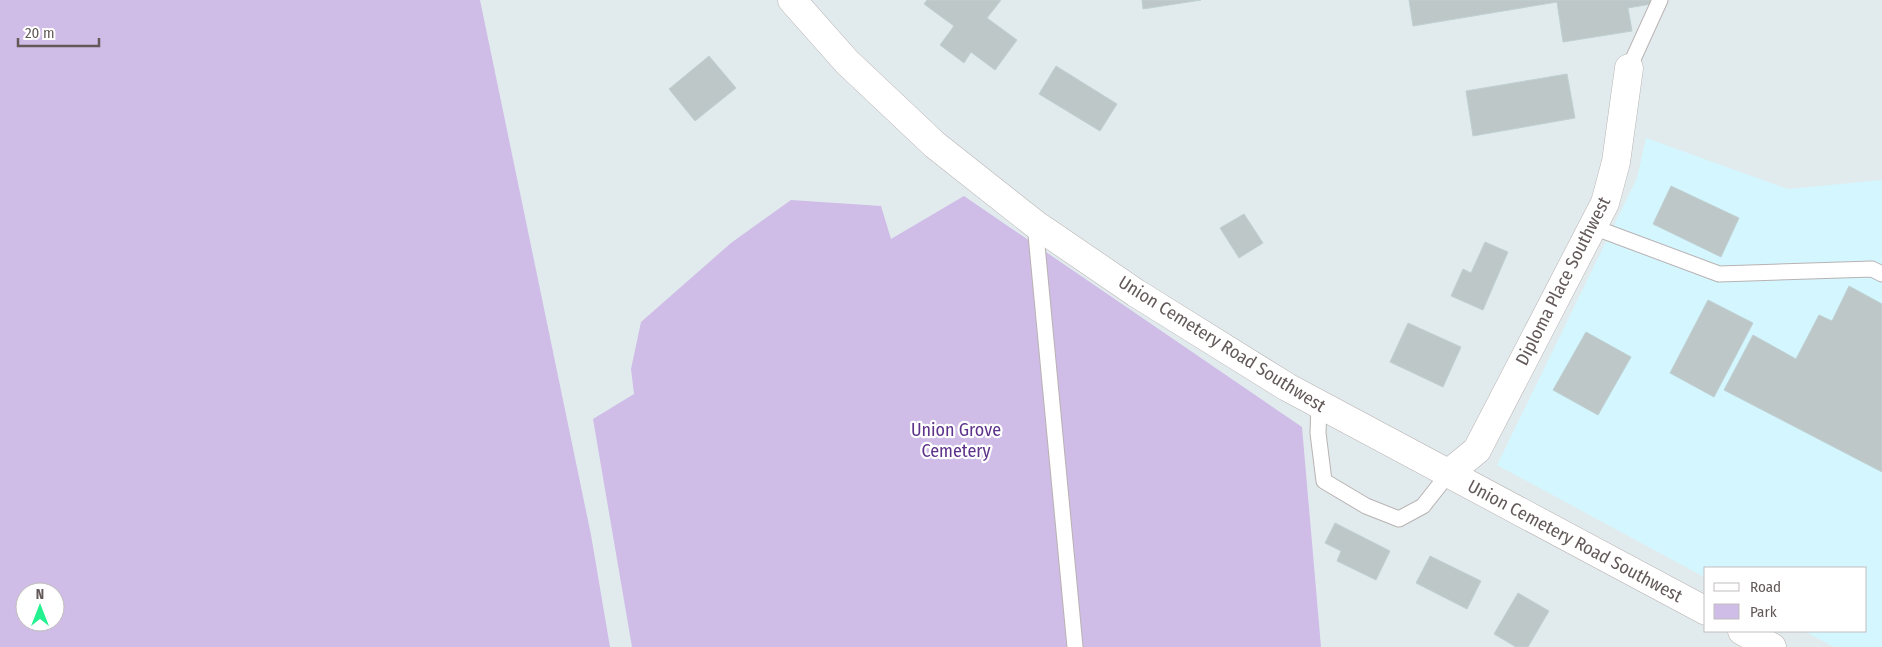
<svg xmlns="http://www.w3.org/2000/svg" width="1882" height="647" font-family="'Fira Sans Condensed',sans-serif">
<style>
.commercial{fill:#d4f6ff}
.green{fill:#cfbce7;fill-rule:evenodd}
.building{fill:#bec7c8;stroke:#bfd0d2}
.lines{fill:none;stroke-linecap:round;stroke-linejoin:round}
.lane-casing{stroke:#b9b2b2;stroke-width:17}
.street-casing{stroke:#b9b2b2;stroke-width:29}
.lane{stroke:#fff;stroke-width:15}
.street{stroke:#fff;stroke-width:28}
.labels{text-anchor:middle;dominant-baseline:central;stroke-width:4.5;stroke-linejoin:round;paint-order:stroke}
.street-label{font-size:18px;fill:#635959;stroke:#fff}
.park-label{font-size:18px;fill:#5d328a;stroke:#fff}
</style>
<rect width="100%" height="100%" fill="#e1ebed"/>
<!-- commercial -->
<path class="commercial" d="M1646,138L1788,189L1882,180V647H1834L1804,631H1866V568H1706V578L1497,465L1637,178Z"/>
<!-- green -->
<path class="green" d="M0,0H480L591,535L610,647H0ZM25,592H55V622H25Z
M964,196L1302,427L1321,647H632L593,419L634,394L631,369L641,322L731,243L791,200L881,206L891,239Z"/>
<!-- building -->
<path class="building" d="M927,0H1001L987,18L1017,40L995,70L971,52L964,63L940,45L954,26L924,4Z
M1142,0H1201L1143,9Z
M1409,0H1657V3L1628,8L1632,31L1563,42L1557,2L1413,26Z
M709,56L736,88L695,121L669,89Z
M1056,66L1117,104L1100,131L1039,94Z
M1567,74L1575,118L1473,136L1466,91Z
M1671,186L1739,218L1721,257L1653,224Z
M1244,214L1263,243L1239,258L1220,228Z
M1485,242L1508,252L1483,310L1451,296L1463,269L1471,273Z
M1849,286L1882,304V472L1724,390L1753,335L1796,359L1819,315L1832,321Z
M1708,300L1753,323L1714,397L1670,373Z
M1408,323L1461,347L1443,387L1390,362Z
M1586,332L1631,357L1598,415L1553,390Z
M1335,523L1390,551L1376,580L1337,561L1341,551L1325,543Z
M1430,556L1481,581L1467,609L1416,583Z
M1518,593L1549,611L1528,647H1516L1494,634Z"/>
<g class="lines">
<defs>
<path id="lane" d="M1629,68L1660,0
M1035,224L1075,647
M1593,227L1719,274L1872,269L1882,274
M1319,405L1318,433L1324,481L1366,506L1399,519L1423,506L1449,473"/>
<path id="street" d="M792,0L847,62L935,145L1035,224L1136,293L1287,387L1706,611
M1449,473L1477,450L1605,203L1616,162L1629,68
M1742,631L1772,647"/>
</defs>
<!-- lane casing -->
<use href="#lane" class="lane-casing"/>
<!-- street casing -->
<use href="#street" class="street-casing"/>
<!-- lane -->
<use href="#lane" class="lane"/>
<!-- street -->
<use href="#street" class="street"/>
</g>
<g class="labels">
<!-- street labels -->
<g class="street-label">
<text transform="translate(1563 281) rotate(-63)">Diploma Place Southwest</text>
<text transform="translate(1222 344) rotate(32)">Union Cemetery Road Southwest</text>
<text transform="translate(1575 541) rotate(28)">Union Cemetery Road Southwest</text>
</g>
<!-- park labels -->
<g class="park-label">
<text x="956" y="430">Union Grove<tspan x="956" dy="21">Cemetery</tspan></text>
</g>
</g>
<!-- legend -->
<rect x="1704" y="567" width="162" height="65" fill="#ffffff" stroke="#c1bdbd"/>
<rect x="1714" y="583" width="25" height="8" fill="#ffffff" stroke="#c1bdbd"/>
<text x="1750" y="592" font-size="15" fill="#635959">Road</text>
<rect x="1714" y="604" width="25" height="15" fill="#cfbce7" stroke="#c1bdbd"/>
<text x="1750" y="617" font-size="15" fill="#635959">Park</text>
<!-- north arrow -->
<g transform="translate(40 607)"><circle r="24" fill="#ffffff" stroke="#c1bdbd"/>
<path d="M0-4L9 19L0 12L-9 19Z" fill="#23f18f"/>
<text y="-8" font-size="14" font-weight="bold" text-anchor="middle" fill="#635959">N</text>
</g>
<!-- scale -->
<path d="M18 38v8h81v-8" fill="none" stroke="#635959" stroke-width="2.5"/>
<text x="25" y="38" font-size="15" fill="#635959" stroke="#ffffff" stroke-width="4" paint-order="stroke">20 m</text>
</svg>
